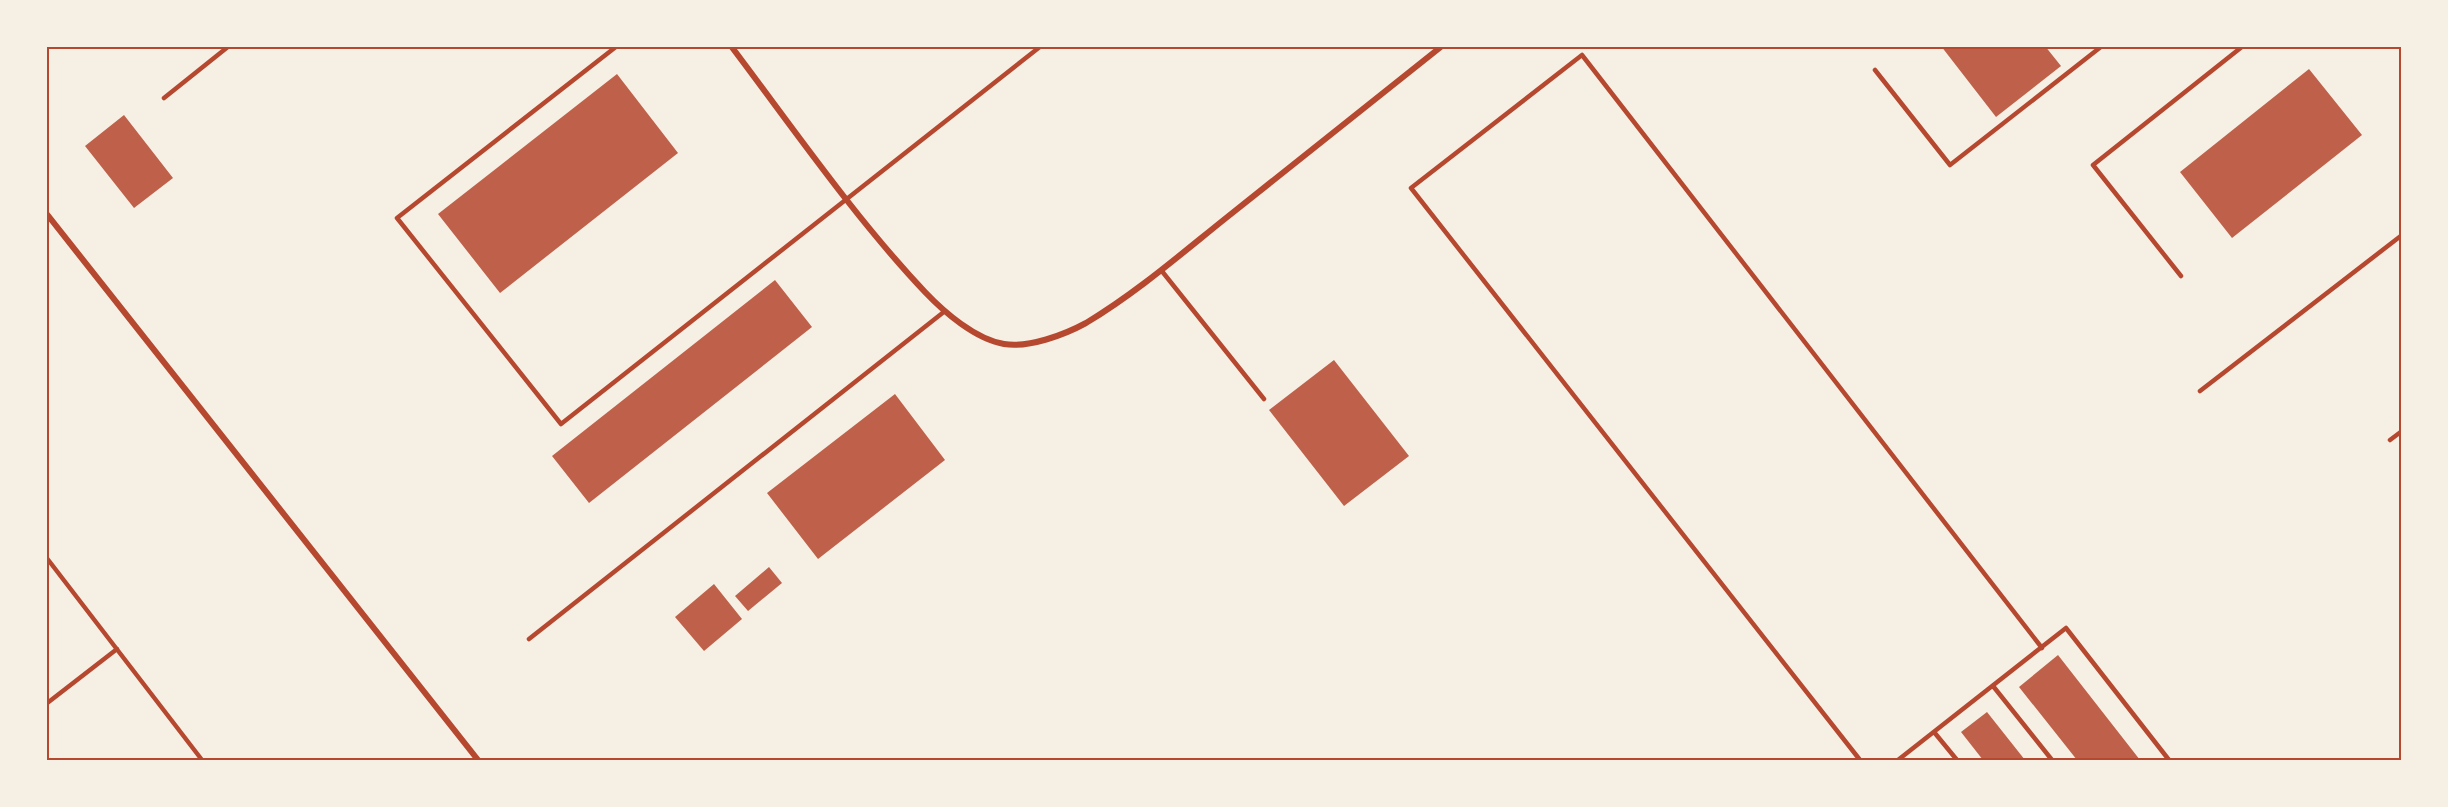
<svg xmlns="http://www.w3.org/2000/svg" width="2448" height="807" font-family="'DM Sans',sans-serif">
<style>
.building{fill:#bf614a}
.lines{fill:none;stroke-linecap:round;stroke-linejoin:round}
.service{stroke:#b5482f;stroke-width:4.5}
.minor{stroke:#b5482f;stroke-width:6}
.neatline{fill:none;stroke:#b5482f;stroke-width:2}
</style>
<rect width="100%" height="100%" fill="#f6efe4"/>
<!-- building -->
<path class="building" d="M1941,46H2045L2061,66L1996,117Z
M2309,69L2362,135L2232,238L2180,172Z
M617,74L678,153L500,293L438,214Z
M124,115L173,178L134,208L85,146Z
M775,280L812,327L589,503L552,456Z
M1334,360L1409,456L1344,506L1269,410Z
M895,394L945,460L818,559L767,493Z
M769,567L782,583L748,611L735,596Z
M714,584L742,619L704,651L675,617Z
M2058,655L2140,760H2077L2019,687Z
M1987,712L2025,760H1983L1961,732Z"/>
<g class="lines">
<!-- service -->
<path class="service" d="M617,46L397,218L561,424L1041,46
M1875,70L1950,165L2102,46
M164,98L229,46
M1161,270L1264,399
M2181,276L2093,165L2243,46
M2200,391L2402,235
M2390,440L2402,431
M46,557L202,760
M529,639L945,311
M1993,686L2052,760
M46,704L117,649
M1934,732L1957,760
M1860,760L1411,188L1582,55L2042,648
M1898,760L2066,628L2169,760"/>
<!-- minor -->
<path class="minor" d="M731,46C793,128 855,218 925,292C944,312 975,339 1004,344C1029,348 1064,335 1086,323C1136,293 1181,254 1226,218C1298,161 1370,104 1442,46
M46,213L478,760"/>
</g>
<!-- border -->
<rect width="2448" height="807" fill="none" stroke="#f6efe4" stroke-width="96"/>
<rect x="48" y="48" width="2352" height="711" class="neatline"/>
</svg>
